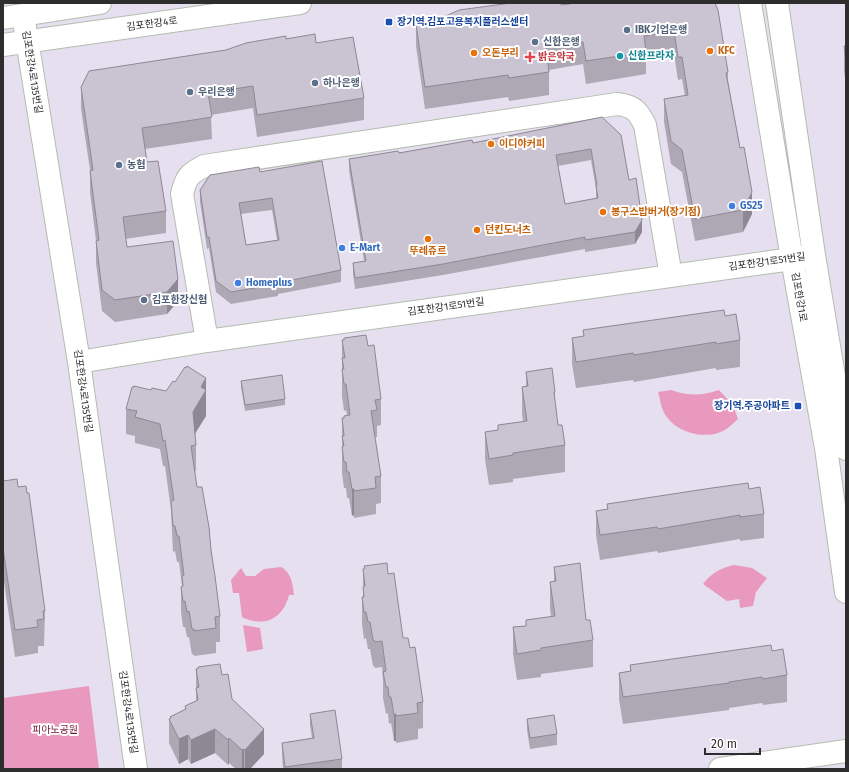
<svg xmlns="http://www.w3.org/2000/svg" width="849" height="772" font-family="'Fira Sans','Noto Sans KR',sans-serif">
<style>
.green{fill:#e899bd}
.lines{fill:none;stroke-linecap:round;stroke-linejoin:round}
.minor-casing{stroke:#b3bdaf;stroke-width:24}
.minor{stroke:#fff;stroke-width:22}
.wall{fill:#aea8b5;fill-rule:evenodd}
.shaded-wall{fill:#8d8893}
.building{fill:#cac3d2;stroke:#8d8893;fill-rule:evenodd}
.transit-dot{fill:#1a4fb4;stroke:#fff;stroke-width:1.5}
.service-dot{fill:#5c6f8a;stroke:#fff;stroke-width:1.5}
.food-dot{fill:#e8710a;stroke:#fff;stroke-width:1.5}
.culture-dot{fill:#0f9aa8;stroke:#fff;stroke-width:1.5}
.health-dot{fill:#e0444e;stroke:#fff;stroke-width:1.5}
.shop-dot{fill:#3f7fe0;stroke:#fff;stroke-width:1.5}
.labels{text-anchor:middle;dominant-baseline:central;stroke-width:4;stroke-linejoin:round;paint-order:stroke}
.transit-label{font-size:10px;font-weight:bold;fill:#164399;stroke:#fff;text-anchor:start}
.street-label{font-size:10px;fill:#2d2d2d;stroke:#fff}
.service-label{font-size:10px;font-weight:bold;fill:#4e5e75;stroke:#fff;text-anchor:start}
.food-label{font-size:10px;font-weight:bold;fill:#c56008;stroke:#fff;text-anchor:start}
.culture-label{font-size:10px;font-weight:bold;fill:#0d838f;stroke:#fff;text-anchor:start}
.health-label{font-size:10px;font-weight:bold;fill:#be3a42;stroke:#fff;text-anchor:start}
.shop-label{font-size:10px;font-weight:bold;fill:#366cbe;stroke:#fff;text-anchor:start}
.park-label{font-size:10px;fill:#701734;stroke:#fff}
</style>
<rect width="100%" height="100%" fill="#e6dfef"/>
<!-- green -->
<path class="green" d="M671,390C689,396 701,396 719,390L733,405L738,419C733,423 729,428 723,431C702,441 670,431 662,408C660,403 660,397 658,392Z
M734,565L752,568L767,578L756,592L753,606L740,608L739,599L727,601L703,584C712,573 720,568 734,565Z
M281,567C291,572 293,584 294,595H289C283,619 264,628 242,617L239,593H233L231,580L241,568L246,576H255L264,569Z
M243,625L260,628L263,649L247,652Z
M89,686L99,769H4L3,698Z"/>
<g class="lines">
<defs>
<path id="minor" d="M750,3L792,259L826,448L846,592
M777,3L814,255L846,449
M23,15L79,362L136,769
M3,18L100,3
M3,45L300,3
M207,341L182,194C186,177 189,174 204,166L617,104C634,106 638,111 645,125L671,276
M79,362L207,341L792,259L814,255
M720,769L846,751"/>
</defs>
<!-- minor casing -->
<use href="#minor" class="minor-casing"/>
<!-- minor -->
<use href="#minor" class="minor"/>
</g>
<!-- wall -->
<path class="wall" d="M715,3L728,72V80L752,214L743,232L695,241L682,172L671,164L664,122V99L685,96L682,79L678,80L674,54L646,58V74L586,84L583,64L549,70V95L509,101L508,97L425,109L416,46V24L561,5Z
M286,39L316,43L364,98V120L257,137L253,108L211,115L212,139L145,149L147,162L166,211V233L125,239L127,247L178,301L167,314L115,322L102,311L96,263V241L90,192V170L81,109V87L226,50Z
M844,46H846V83L844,71Z
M602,117L629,180L642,232L635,244L585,252V249L443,275L355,289L353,274V263L364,261L349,170V159L473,143ZM591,160L596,189V198L565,204L558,166Z
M260,172L341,270V282L278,294V296L231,304L216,292L209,248L207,249L200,202V190ZM272,210L277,240L246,245L241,214Z
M725,316L740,340V367L716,370V368L634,382L633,380L576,388L572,364V338L583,336V330Z
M344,338L368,346L381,399V425L377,426V437H375L381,476V503L376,504V514L354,518V515L352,516L349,498H347L346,488H344L342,473V418H344V416L347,415L346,410L344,411L342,396V340H344Z
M526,372L555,392V405L558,425L565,445V472L513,479V482L489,485L485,459V432L498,430V425L523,422L522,413V387L526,386Z
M241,381L285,399V405L245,411L241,387Z
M206,404V416L195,433L196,445V471H194L197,487L211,550L220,616V642H216V653L194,656V654L192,655L189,637H187L185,627H183L181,612V587L182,586L179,562H177L175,551L173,552L171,510L165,466H163L160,449L135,443V436L126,434V409Z
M3,481L18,487L45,611L44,646H38V653L15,657L3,575Z
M749,489L764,514V538L740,541V539L658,553L657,551L600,560L596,535V511L607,509V504Z
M364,566L388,574L403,638L410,648L423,702V728L418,729V739L396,743V741H394L391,723L389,724L388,713L386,714L383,698V681L382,667L375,668L374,666H373L370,649H368L366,638L364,639L362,624V597H363V569L364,568Z
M554,567L586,620L593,640V667L541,674V677L517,680L513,654V627L526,626V620L551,617L550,608V582L554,581Z
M772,651L787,675V702L763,705L762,703L729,708V710L623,724L619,699V673L630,671V665Z
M198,667L222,675L232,699L264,754L250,769H236L229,763L228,765L215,753L191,764L188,759L179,764L169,743V719H170V717L185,709V706L196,701V669H198Z
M310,714L342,759V769H283L282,754V743L312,738L310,725Z
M527,719L557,734V745L530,749L527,730Z"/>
<!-- shaded-wall -->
<path class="shaded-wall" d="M752,192V214L743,232V210Z
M642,220V232L635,244V232Z
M178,279V301L167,314V292Z
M206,378V416L193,437V412L201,387Z
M352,489H354V515L352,516Z
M396,714V741H394V715Z
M215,729V753L191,764V740Z
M264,729V754L250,769H245V750Z
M188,735V759L179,764V739Z
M229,738V763L228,765V740Z
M244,749V769H242V750Z"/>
<!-- building -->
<path class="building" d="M511,3H561V5L576,3H715L718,10L728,72L726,73L740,148L744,147L752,192L743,210L695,219L682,150L671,141L664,99L688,95L682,57H678L674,31L644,36L646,52L586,61L583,42L546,48L549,72L509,78L508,75L425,87L416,24L435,21L459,10Z
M315,34L316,43L353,37L364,98L257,115L253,86L208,93L212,117L142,128L147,162L158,161L166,211L123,217L127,247L173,241L178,279L167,292L115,300L102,290L96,241L99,240L90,171L93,170L81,87L89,71L226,50L246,43L286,36V39Z
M844,46H846V59Z
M602,117L621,135L629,180L636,178L642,220L635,232L585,240V237L443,264L355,278L353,263L366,261L349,159L398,151L399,153L472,140L473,143ZM591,149L597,185H596L598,198L565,204L556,155Z
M322,161L341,270L278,283V284L231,292L216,281L209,237H207L200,190L210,175L259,167L260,172ZM272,198L279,240L246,245L239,203Z
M724,310L725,316L736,314L740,340L716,344V342L634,355L633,353L576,362L572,338L584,336L583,330Z
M366,335L368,346L374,345L381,399L375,400L377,410L371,411L381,476L375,477L376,488L354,491V489H352L349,472H347L346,462H344L342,447L344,446L342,436H344L342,418H344V416L350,415L346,384H344L342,369H344L342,358H345L342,340H344V338Z
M187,366L206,378L201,387L206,390L193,412L196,445L191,446L197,487H202L209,527L211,550L215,576L220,616L215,617L216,628L194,631V629H192L189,611L187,612L185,601L183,602L181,587L183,586L182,576L184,575L179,536H177L175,526H173L171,501L174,500L165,440L163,441L160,424L135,417L137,411L126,409L132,387H134V386L151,390L152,388L166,391L173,381L175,382L185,367L186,368Z
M552,368L555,392H554L558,425H562L565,445L513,453V455L489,459L485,432L498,430V425L527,421L522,387L528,386L526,372Z
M282,375L285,399L245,405L241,381Z
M17,479L18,487L26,486L27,493H29L45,611H43L44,619L37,620L38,627L15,630L3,548V481Z
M748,483L749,489L760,487L764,514L740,517V515L658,529L657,527L600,535L596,511L608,509L607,504L712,488Z
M387,563L388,574L394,573L403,638H408L410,648L415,647L423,702L417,703L418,713L396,716V714L394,715L391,697H389L388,687H386L383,672L386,671L382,641L375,642L374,640H373L370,622H368L366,612H364L362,597H364L363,587L365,586L363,569L365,568L364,566Z
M580,563L586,620H590L593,640L541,648V650L517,654L513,627L526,626V620L555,616L550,582L556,581L554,567Z
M771,645L772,651L783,649L787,675L763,679L762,677L729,682V683L623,697L619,673L631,671L630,665Z
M220,664L222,675L228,674L232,699L264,729L245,750L244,749L242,750L229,738L228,740L215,729L191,740L188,735L179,739L169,719L171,718L170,717L186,709L185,706L198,700L196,688L199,687L196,669H198V667Z
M335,710L342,759L285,767L282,743L314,738L310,714Z
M554,715L557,734L530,738L527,719Z"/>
<!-- markers -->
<g class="transit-dot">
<rect x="385" y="18" width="8" height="8" rx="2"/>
<rect x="794" y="402" width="8" height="8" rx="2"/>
</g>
<g class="service-dot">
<circle cx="627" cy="30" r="4"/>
<circle cx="535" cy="42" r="4"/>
<circle cx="315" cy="83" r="4"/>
<circle cx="190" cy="92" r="4"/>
<circle cx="119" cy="165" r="4"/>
<circle cx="144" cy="300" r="4"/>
</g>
<g class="food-dot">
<circle cx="710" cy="51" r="4"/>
<circle cx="474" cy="53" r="4"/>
<circle cx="491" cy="144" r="4"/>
<circle cx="603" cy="212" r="4"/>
<circle cx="477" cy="230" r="4"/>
<circle cx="428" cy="239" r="4"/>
</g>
<circle class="culture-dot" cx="620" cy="56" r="4"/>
<path class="health-dot" d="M528 51h4v4h4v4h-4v4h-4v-4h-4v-4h4z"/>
<g class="shop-dot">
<circle cx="732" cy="206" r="4"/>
<circle cx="342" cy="248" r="4"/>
<circle cx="238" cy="283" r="4"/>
</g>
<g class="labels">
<!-- transit labels -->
<g class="transit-label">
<text x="397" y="22">장기역.김포고용복지플러스센터</text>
<text x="790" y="406" text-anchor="end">장기역.주공아파트</text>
</g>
<!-- street labels -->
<g class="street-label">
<text transform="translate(152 24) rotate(-8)">김포한강4로</text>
<text transform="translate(32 72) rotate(81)">김포한강4로135번길</text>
<text transform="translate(767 262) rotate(-8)">김포한강1로51번길</text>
<text transform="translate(799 297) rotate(80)">김포한강1로</text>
<text transform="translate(446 307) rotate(-8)">김포한강1로51번길</text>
<text transform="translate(83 391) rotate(82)">김포한강4로135번길</text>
<text transform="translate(128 712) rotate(82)">김포한강4로135번길</text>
</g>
<!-- service labels -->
<g class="service-label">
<text x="635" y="30">IBK기업은행</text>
<text x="543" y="42">신한은행</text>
<text x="323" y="83">하나은행</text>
<text x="198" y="92">우리은행</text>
<text x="127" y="165">농협</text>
<text x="152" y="300">김포한강신협</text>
</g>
<!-- food labels -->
<g class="food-label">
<text x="718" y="51">KFC</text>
<text x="482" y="53">오돈부리</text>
<text x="499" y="144">이디야커피</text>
<text x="611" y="212">봉구스밥버거(장기점)</text>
<text x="485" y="230">던킨도너츠</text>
<text x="428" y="251" text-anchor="middle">뚜레쥬르</text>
</g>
<!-- culture labels -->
<g class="culture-label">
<text x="628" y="56">신한프라자</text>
</g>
<!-- health labels -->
<g class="health-label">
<text x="538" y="57">밝은약국</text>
</g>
<!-- shop labels -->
<g class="shop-label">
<text x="740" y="206">GS25</text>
<text x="350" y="248">E-Mart</text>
<text x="246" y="283">Homeplus</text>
</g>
<!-- park labels -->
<g class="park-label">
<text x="55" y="730">피아노공원</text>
</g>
</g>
<!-- border -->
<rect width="849" height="772" fill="none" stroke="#2d2d2d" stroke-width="8"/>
<!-- scale -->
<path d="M705 748v6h55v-6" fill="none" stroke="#2d2d2d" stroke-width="2"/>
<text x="711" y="748" font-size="12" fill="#2d2d2d" stroke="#ffffff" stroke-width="3" paint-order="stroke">20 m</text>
</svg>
